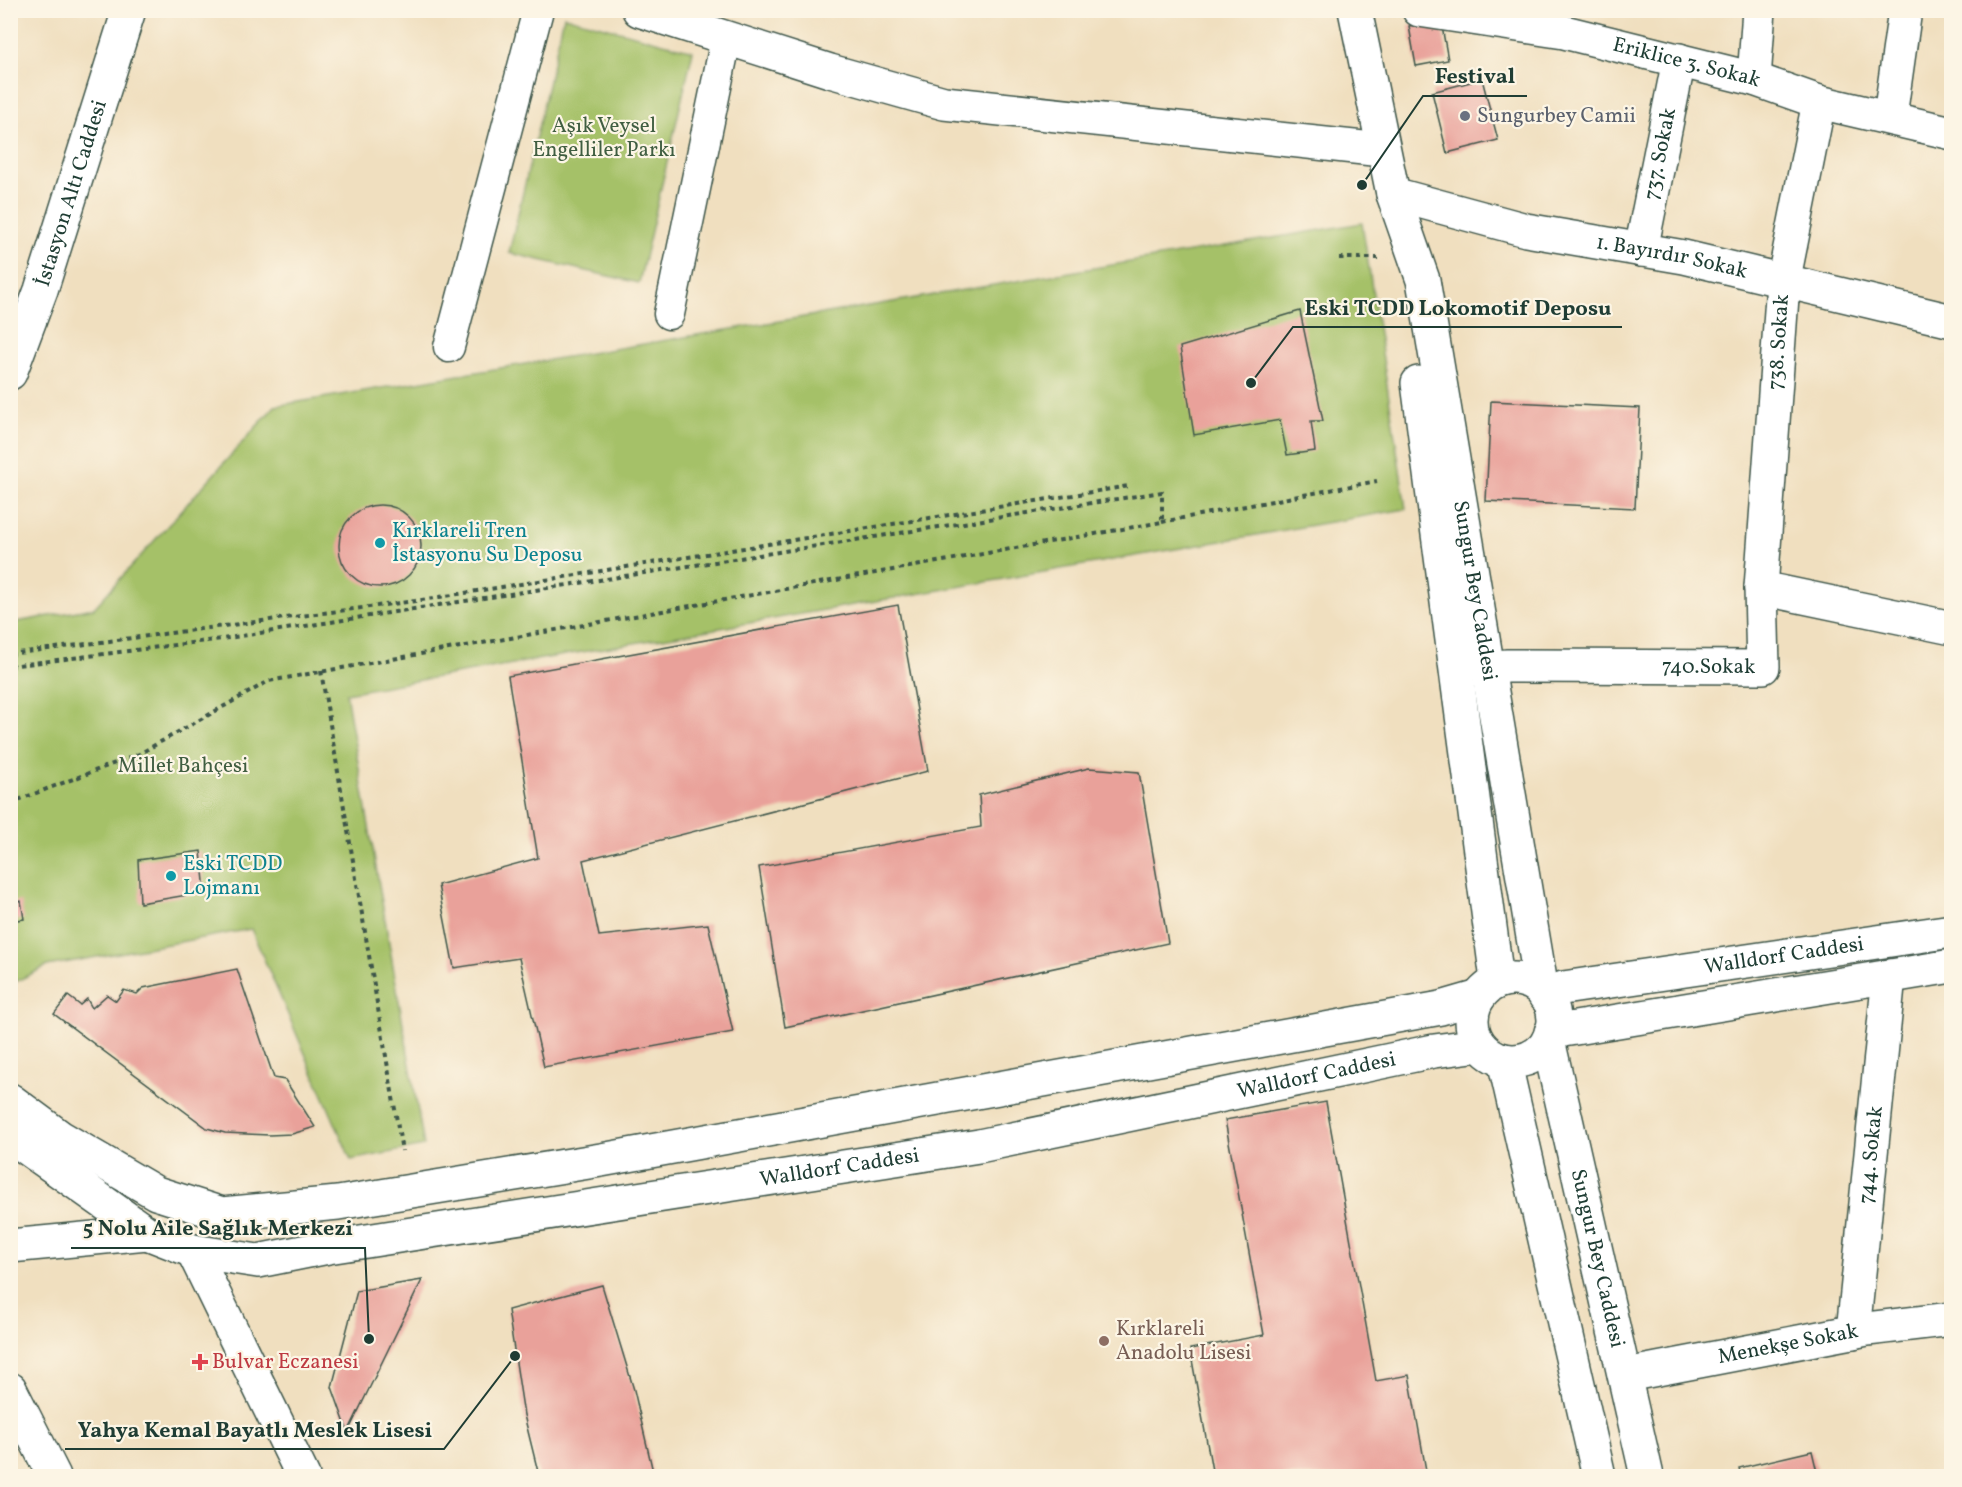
<svg xmlns="http://www.w3.org/2000/svg" width="1962" height="1487" font-family="Vollkorn,serif">
<style>
.green{fill:#a5c167;stroke:#627f4e;stroke-width:1.5}
.building{fill:#e9a19a}
.lines{fill:none;stroke-linecap:round;stroke-linejoin:round}
.pedestrian-casing{stroke:#3e5549;stroke-width:33}
.minor-casing{stroke:#3e5549;stroke-width:36}
.tertiary-casing{stroke:#3e5549;stroke-width:36}
.secondary-casing{stroke:#3e5549;stroke-width:36}
.path{stroke:#3e5549;stroke-width:4;stroke-dasharray:4.5 4.5;stroke-linecap:butt}
.pedestrian{stroke:#fff;stroke-width:30}
.minor{stroke:#fff;stroke-width:33}
.tertiary{stroke:#fff;stroke-width:33}
.secondary{stroke:#fff;stroke-width:33}
.worship-dot{fill:#6b7280;stroke:#fcf5e5;stroke-width:2}
.culture-dot{fill:#0f9aa8;stroke:#fcf5e5;stroke-width:2}
.education-dot{fill:#8d6e63;stroke:#fcf5e5;stroke-width:2}
.health-dot{fill:#e0444e;stroke:#fcf5e5;stroke-width:2}
.labels{text-anchor:middle;dominant-baseline:central;stroke-width:4.5;stroke-linejoin:round;paint-order:stroke}
.street-label{font-size:21px;fill:#1f3d34;stroke:#fcf5e5}
.worship-label{font-size:21px;fill:#5b616d;stroke:#fcf5e5;text-anchor:start}
.park-label{font-size:21px;fill:#405e41;stroke:#fcf5e5}
.culture-label{font-size:21px;fill:#0d838f;stroke:#fcf5e5;text-anchor:start}
.education-label{font-size:21px;fill:#785e54;stroke:#fcf5e5;text-anchor:start}
.health-label{font-size:21px;fill:#be3a42;stroke:#fcf5e5;text-anchor:start}
.leader{fill:none;stroke:#1f3d34;stroke-width:2}
.callout-dot{fill:#1f3d34;stroke:#fcf5e5;stroke-width:2}
.callout-label{font-size:22px;text-anchor:middle;font-weight:bold;fill:#1f3d34;stroke:#fcf5e5;stroke-width:4.5;stroke-linejoin:round;paint-order:stroke}
</style>
<rect width="100%" height="100%" fill="#fcf5e5"/>
<filter id="ink" filterUnits="userSpaceOnUse"><feTurbulence type="fractalNoise" baseFrequency=".0167" numOctaves="2"/><feDisplacementMap in="SourceGraphic" scale="12" xChannelSelector="R" yChannelSelector="G"/><feConvolveMatrix kernelMatrix="1 2 1 2 8 2 1 2 1" color-interpolation-filters="sRGB"/></filter>
<filter id="wash" filterUnits="userSpaceOnUse"><feTurbulence type="fractalNoise" baseFrequency=".008" numOctaves="4" result="noise"/><feDisplacementMap in="SourceGraphic" scale="24" xChannelSelector="R" yChannelSelector="G"/><feGaussianBlur stdDeviation="1.35" result="paint"/><feColorMatrix in="noise" values="0 0 0 0 0 0 0 0 0 0 0 0 0 0 0 0 0 1.4 0 .05"/><feComposite in="paint" operator="in"/></filter>
<g filter="url(#wash)">
<rect width="100%" height="100%" fill="#f0dfbf"/>
<!-- green -->
<path class="green" d="M564,16L693,51L639,283L509,253Z
M1362,223L1406,509L346,693L424,1146L351,1160L251,929L47,966L11,984V623L94,608L275,406Z"/>
<g id="blocks">
<!-- building -->
<path class="building" d="M1441,21L1448,60L1416,66L1409,26Z
M1482,79L1498,140L1447,153L1432,92Z
M1300,311L1323,421H1311L1315,451L1287,455L1280,420L1194,435L1180,347Z
M1491,401L1640,408L1635,508L1486,501Z
M339 546a41 41 0 1 1 82 0a41 41 0 1 1-82 0Z
M898,605L928,771L583,860L599,936L708,924L733,1032L544,1067L519,958L454,968L438,885L538,858L508,676Z
M1089,768L1139,772L1168,943L785,1027L759,867L981,827L979,795Z
M201,851L205,892L140,903L138,860Z
M21,901L24,919L10,921V903Z
M237,969L274,1078L285,1080L315,1127L292,1134L269,1135L225,1133L207,1128L54,1014L68,996L80,1005L87,999L92,1008L107,995L116,1001L124,990L137,994L143,988Z
M1326,1102L1376,1381L1409,1375L1427,1476H1213L1190,1349L1264,1335L1225,1120Z
M422,1280L348,1432L332,1387L357,1291Z
M602,1285L634,1390L654,1476H539L524,1415L508,1310Z
M1812,1451L1818,1476H1741L1739,1468Z"/>
</g>
</g>
<g filter="url(#ink)">
<use href="#blocks" fill-opacity="0" stroke="#3e5549" stroke-width="1.5"/>
<g class="lines">
<defs>
<path id="pedestrian" d="M669,314L726,39
M449,347L538,10"/>
<g id="minor">
<path d="M639,10L830,71L944,103L1382,150"/>
<path id="s1" d="M1419,10L1564,32L1754,79L1819,102L1952,133"/>
<path d="M1754,79L1759,10"/>
<path d="M1890,116L1905,10"/>
<path id="s2" d="M1393,194L1526,230L1684,257L1952,321"/>
<path id="s3" d="M1641,250L1679,60"/>
<path id="s4" d="M10,373L41,290L129,10"/>
<path d="M1761,588L1952,628"/>
<path id="s5" d="M1487,670L1506,666L1763,667L1761,588L1783,283L1819,102"/>
<path d="M10,1246L147,1233"/>
<path d="M193,1251L303,1476"/>
<path id="s6" d="M1853,1332L1889,976"/>
<path id="s7" d="M1626,1375L1867,1329L1952,1319"/>
<path d="M10,1389L54,1476"/>
</g>
<g id="tertiary">
<path id="s8" d="M1355,10L1393,194L1423,280L1542,991"/>
<path d="M1418,383L1497,980"/>
<path id="s9" d="M1548,1040L1647,1476"/>
<path d="M1504,1060L1599,1476"/>
</g>
<g id="secondary">
<circle cx="1513" cy="1020" r="41"/>
<path id="s10" d="M1545,996L1563,988L1952,931"/>
<path d="M1551,1032L1952,966"/>
<path d="M10,1100L60,1137L156,1193L222,1214L338,1203L601,1160L1441,1008L1479,997"/>
<path id="s11" d="M10,1136L147,1233L193,1251L258,1261L328,1247L979,1146L1434,1051L1480,1045"/>
</g>
</defs>
<!-- pedestrian casing -->
<use href="#pedestrian" class="pedestrian-casing"/>
<!-- minor casing -->
<use href="#minor" class="minor-casing"/>
<!-- tertiary casing -->
<use href="#tertiary" class="tertiary-casing"/>
<!-- secondary casing -->
<use href="#secondary" class="secondary-casing"/>
<!-- path -->
<path class="path" d="M1339,258H1378
M1162,522L1377,481
M10,654L415,601L1129,486
M10,666L222,639L1162,492V522L269,681L139,754L10,803
M321,671L402,1151"/>
<!-- pedestrian -->
<use href="#pedestrian" class="pedestrian"/>
<!-- minor -->
<use href="#minor" class="minor"/>
<!-- tertiary -->
<use href="#tertiary" class="tertiary"/>
<!-- secondary -->
<use href="#secondary" class="secondary"/>
</g>
</g>
<!-- markers -->
<circle class="worship-dot" cx="1465" cy="116" r="6"/>
<g class="culture-dot">
<circle cx="380" cy="543" r="6"/>
<circle cx="171" cy="876" r="6"/>
</g>
<circle class="education-dot" cx="1104" cy="1341" r="6"/>
<path class="health-dot" d="M197 1353h6v6h6v6h-6v6h-6v-6h-6v-6h6z"/>
<g class="labels">
<!-- street labels -->
<g class="street-label">
<text stroke="none"><textPath href="#s1" startOffset="273">Eriklice 3. Sokak</textPath></text>
<text stroke="none"><textPath href="#s3" startOffset="98">737. Sokak</textPath></text>
<text stroke="none"><textPath href="#s4" startOffset="190">İstasyon Altı Caddesi</textPath></text>
<text stroke="none"><textPath href="#s2" startOffset="286">1. Bayırdır Sokak</textPath></text>
<text stroke="none"><textPath href="#s5" startOffset="602">738. Sokak</textPath></text>
<text stroke="none"><textPath href="#s8" startOffset="594">Sungur Bey Caddesi</textPath></text>
<text stroke="none"><textPath href="#s5" startOffset="222">740.Sokak</textPath></text>
<text stroke="none"><textPath href="#s10" startOffset="243">Walldorf Caddesi</textPath></text>
<text stroke="none"><textPath href="#s11" startOffset="1358">Walldorf Caddesi</textPath></text>
<text stroke="none"><textPath href="#s6" startOffset="178">744. Sokak</textPath></text>
<text stroke="none"><textPath href="#s11" startOffset="872">Walldorf Caddesi</textPath></text>
<text stroke="none"><textPath href="#s9" startOffset="224">Sungur Bey Caddesi</textPath></text>
<text stroke="none"><textPath href="#s7" startOffset="165">Menekşe Sokak</textPath></text>
</g>
<!-- worship labels -->
<g class="worship-label">
<text x="1477" y="116">Sungurbey Camii</text>
</g>
<!-- park labels -->
<g class="park-label">
<text x="604" y="126">Aşık Veysel<tspan x="604" dy="24">Engelliler Parkı</tspan></text>
<text x="183" y="766">Millet Bahçesi</text>
</g>
<!-- culture labels -->
<g class="culture-label">
<text x="392" y="531">Kırklareli Tren<tspan x="392" dy="24">İstasyonu Su Deposu</tspan></text>
<text x="183" y="864">Eski TCDD<tspan x="183" dy="24">Lojmanı</tspan></text>
</g>
<!-- education labels -->
<g class="education-label">
<text x="1116" y="1329">Kırklareli<tspan x="1116" dy="24">Anadolu Lisesi</tspan></text>
</g>
<!-- health labels -->
<g class="health-label">
<text x="212" y="1362">Bulvar Eczanesi</text>
</g>
</g>
<!-- callouts -->
<path class="leader" d="M1362 185L1423 96H1527M1251 383L1293 327H1622M369 1339L365 1248H71M515 1356L444 1449H65"/>
<g class="callout-dot">
<circle cx="1362" cy="185" r="6"/>
<circle cx="1251" cy="383" r="6"/>
<circle cx="369" cy="1339" r="6"/>
<circle cx="515" cy="1356" r="6"/>
</g>
<g class="callout-label">
<text x="1475" y="83">Festival</text>
<text x="1458" y="315">Eski TCDD Lokomotif Deposu</text>
<text x="218" y="1235">5 Nolu Aile Sağlık Merkezi</text>
<text x="255" y="1437">Yahya Kemal Bayatlı Meslek Lisesi</text>
</g>
<!-- margin -->
<rect width="1962" height="1487" fill="none" stroke="#fcf5e5" stroke-width="36"/>
</svg>
